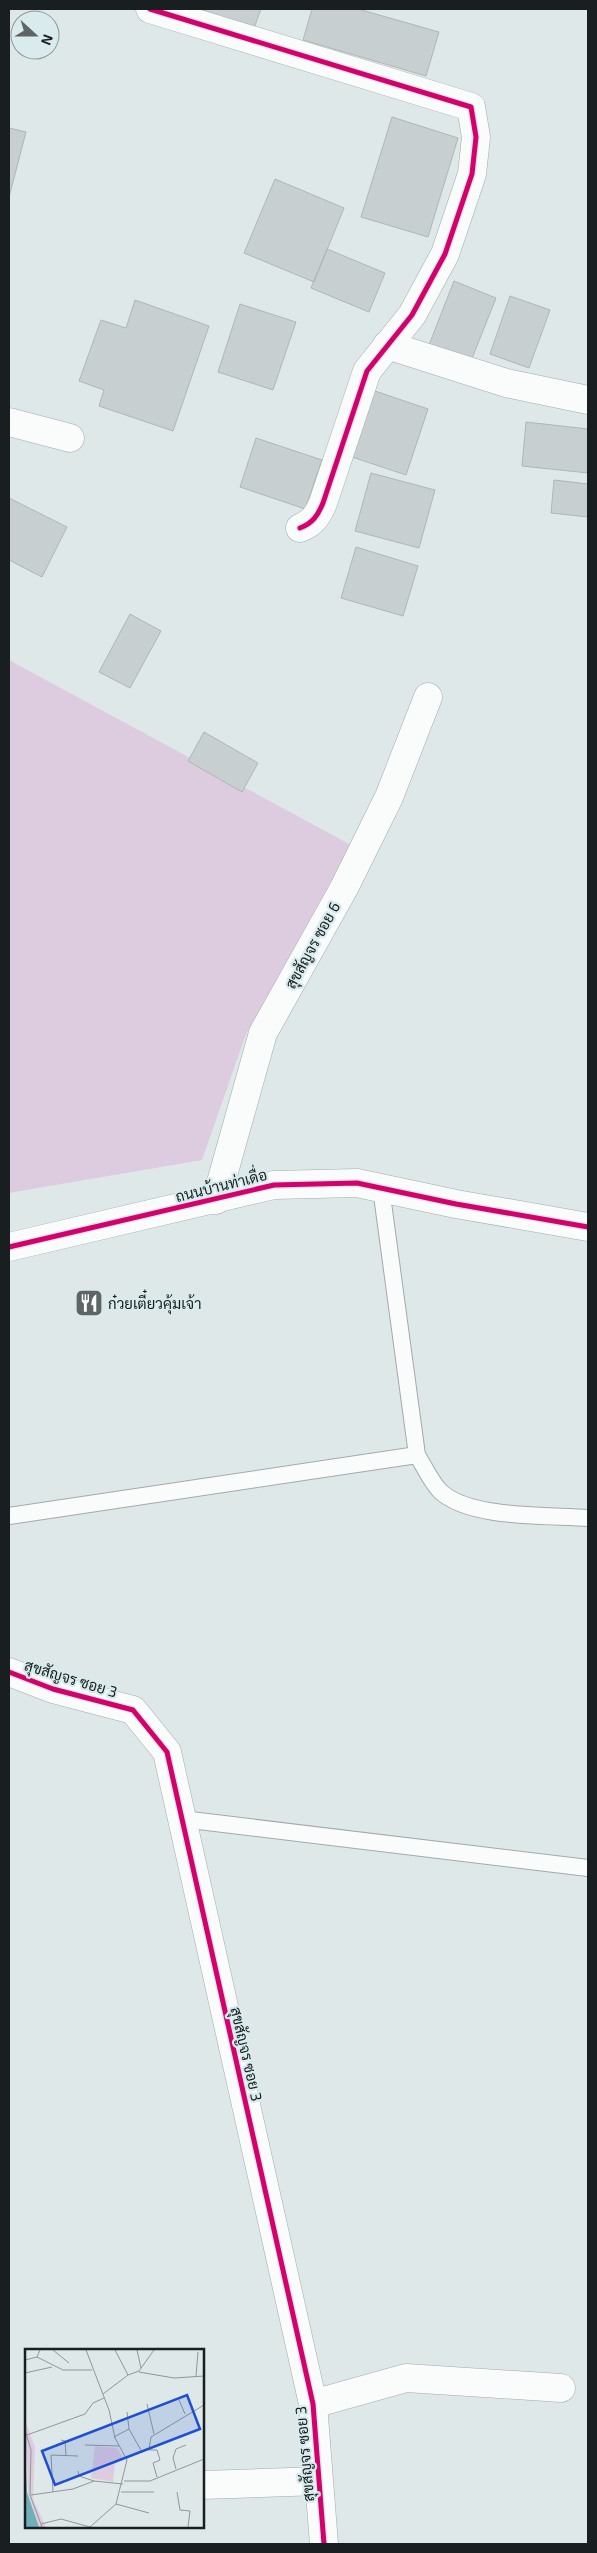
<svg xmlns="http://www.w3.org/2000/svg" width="597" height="2553" font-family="'Exo 2',Sarabun,sans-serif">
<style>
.green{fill:#ddccdf}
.building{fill:#c7cfd0;stroke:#afb6b7}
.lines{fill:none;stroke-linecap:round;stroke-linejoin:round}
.lane-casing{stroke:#a3aaab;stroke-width:18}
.street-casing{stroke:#a3aaab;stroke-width:29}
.secondary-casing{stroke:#a3aaab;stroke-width:29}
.lane{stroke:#fafcfc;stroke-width:16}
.street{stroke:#fafcfc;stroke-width:28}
.secondary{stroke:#fafcfc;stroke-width:28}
.cycleway-casing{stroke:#d9ebed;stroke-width:8}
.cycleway{stroke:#d6006c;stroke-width:5}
.labels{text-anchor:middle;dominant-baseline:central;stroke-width:4.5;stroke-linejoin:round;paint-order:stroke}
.street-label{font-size:15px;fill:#191f20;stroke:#d9ebed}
.poi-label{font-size:15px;fill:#191f20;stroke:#d9ebed;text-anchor:start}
.inset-road{fill:none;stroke:#8f9898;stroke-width:1}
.view{fill:#1d4ed8;fill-opacity:0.15;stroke:#1d4ed8;stroke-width:2.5}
.inset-edge{fill:none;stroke:#191f20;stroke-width:2.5}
</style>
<rect width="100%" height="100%" fill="#dee8e8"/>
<!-- green -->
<path class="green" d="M9,660L351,845L246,1034L202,1160L9,1193Z"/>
<!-- building -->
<path class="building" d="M188,9H261L253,31Z
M312,9H358L439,32L426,76L303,40Z
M392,117L458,138L428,237L361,217Z
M9,128L26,132L9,197Z
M275,179L344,208L314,282L244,253Z
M327,249L385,273L369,312L311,288Z
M454,281L496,298L471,361L429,345Z
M510,296L550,310L529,368L490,354Z
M135,300L209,326L173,431L99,406L104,390L79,381L101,320L126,328Z
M240,304L296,322L273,390L218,372Z
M372,390L428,409L406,475L349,456Z
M526,422L588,429V473L522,466Z
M256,438L322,460L305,509L240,487Z
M371,473L435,490L419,548L355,531Z
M554,480L588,484V517L551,513Z
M9,498L67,527L42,577L9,560Z
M356,547L418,566L403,616L341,598Z
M130,614L161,631L130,688L99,672Z
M204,732L258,763L242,792L188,761Z"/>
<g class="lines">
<defs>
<path id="lane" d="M417,1455C424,1466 431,1482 440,1491C469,1519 548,1515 588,1518
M9,1516L417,1455L381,1188
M182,1819L588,1868"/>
<path id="street" d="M150,9L471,107L476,137L472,174L445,254L412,315L367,371L323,503C318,515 313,523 300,528
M387,345L506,383L588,400
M9,422L70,438
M216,1200L263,1033L344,888L389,797L428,697
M9,1672L53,1689L133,1710L167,1752L313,2404L324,2544
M313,2404L406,2378L561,2388
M202,2485L319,2481"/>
<path id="secondary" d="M9,1247L274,1185L357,1183L456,1204L588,1227"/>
</defs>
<!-- lane casing -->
<use href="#lane" class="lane-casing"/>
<!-- street casing -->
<use href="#street" class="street-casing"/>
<!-- secondary casing -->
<use href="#secondary" class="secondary-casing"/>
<!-- lane -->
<use href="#lane" class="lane"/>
<!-- street -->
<use href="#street" class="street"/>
<!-- secondary -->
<use href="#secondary" class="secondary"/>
<defs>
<path id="cycleway" d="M150,9L471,107L476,137L472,174L445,254L412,315L367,371L323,503C318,515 313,523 300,528
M9,1247L274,1185L357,1183L456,1204L588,1227
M9,1672L53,1689L133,1710L167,1752L313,2404L324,2544"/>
</defs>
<!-- cycleway casing -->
<use href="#cycleway" class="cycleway-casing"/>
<!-- cycleway -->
<use href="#cycleway" class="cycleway"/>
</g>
<!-- icons -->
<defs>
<symbol id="restaurant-square" viewBox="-11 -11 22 22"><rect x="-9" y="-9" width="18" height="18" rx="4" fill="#5e6566" stroke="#d9ebed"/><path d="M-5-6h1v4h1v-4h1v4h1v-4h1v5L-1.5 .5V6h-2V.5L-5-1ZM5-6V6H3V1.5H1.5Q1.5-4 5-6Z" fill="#fff"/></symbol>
</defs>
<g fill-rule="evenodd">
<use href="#restaurant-square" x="73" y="1287" width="32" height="32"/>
</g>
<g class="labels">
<!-- street labels -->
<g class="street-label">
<text transform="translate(312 945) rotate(-61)">สุขสัญจร ซอย 6</text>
<text transform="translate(221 1185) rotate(-14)">ถนนบ้านท่าเดื่อ</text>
<text transform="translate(71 1678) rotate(17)">สุขสัญจร ซอย 3</text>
<text transform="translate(247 2054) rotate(77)">สุขสัญจร ซอย 3</text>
<text transform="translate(304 2454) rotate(-95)">สุขสัญจร ซอย 3</text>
</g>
<!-- poi labels -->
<g class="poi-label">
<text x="108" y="1303">ก๋วยเตี๋ยวคุ้มเจ้า</text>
</g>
</g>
<!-- overview -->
<g transform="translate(25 2349)">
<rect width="179" height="179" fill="#dee8e8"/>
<path d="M0,71L10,98L8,150L21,178H14L3,143ZM70,97L92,99L99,111L90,113L88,133L66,129Z" fill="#ddccdf"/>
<path d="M0,100L2,143L14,178H0Z" fill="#6fb0b8"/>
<path class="inset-road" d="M28,1L44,14M61,1L84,61L90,89L102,111L91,155L65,178M90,1L103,26M112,1L116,19M12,8L38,21H67M0,11L12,8L15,1M114,23L149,29L179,27M0,24L27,18M171,27L173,3M78,45L103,26L114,22L129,1M154,51L160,65M122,55L129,85M102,63L104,80M0,81L6,101L5,146L17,178M2,86L60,65L68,54L79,49M89,88L104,80L117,103M36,91L40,92L41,106M60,96L94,97M124,101H132L135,111L128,114L132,128M102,109L124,100L126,88L179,56M151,120L148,109L151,100L161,96M53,122L54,127L69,132M99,132H125L179,110M28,143L26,106L53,107M96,143H129M152,143L155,161L165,162L163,178M6,146L48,140L69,132L98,135M91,155L124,164M16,175L36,170L65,178"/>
<path class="view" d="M162,46L175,80L30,136L17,102Z"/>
<rect width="179" height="179" class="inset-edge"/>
</g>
<!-- border -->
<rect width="597" height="2553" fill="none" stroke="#191f20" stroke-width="20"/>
<!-- north arrow -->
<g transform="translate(35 35) rotate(111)"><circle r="24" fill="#d9ebed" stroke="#8c999b"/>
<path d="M0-4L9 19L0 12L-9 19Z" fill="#5e6566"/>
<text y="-8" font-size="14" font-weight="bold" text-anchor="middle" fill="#191f20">N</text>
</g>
</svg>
